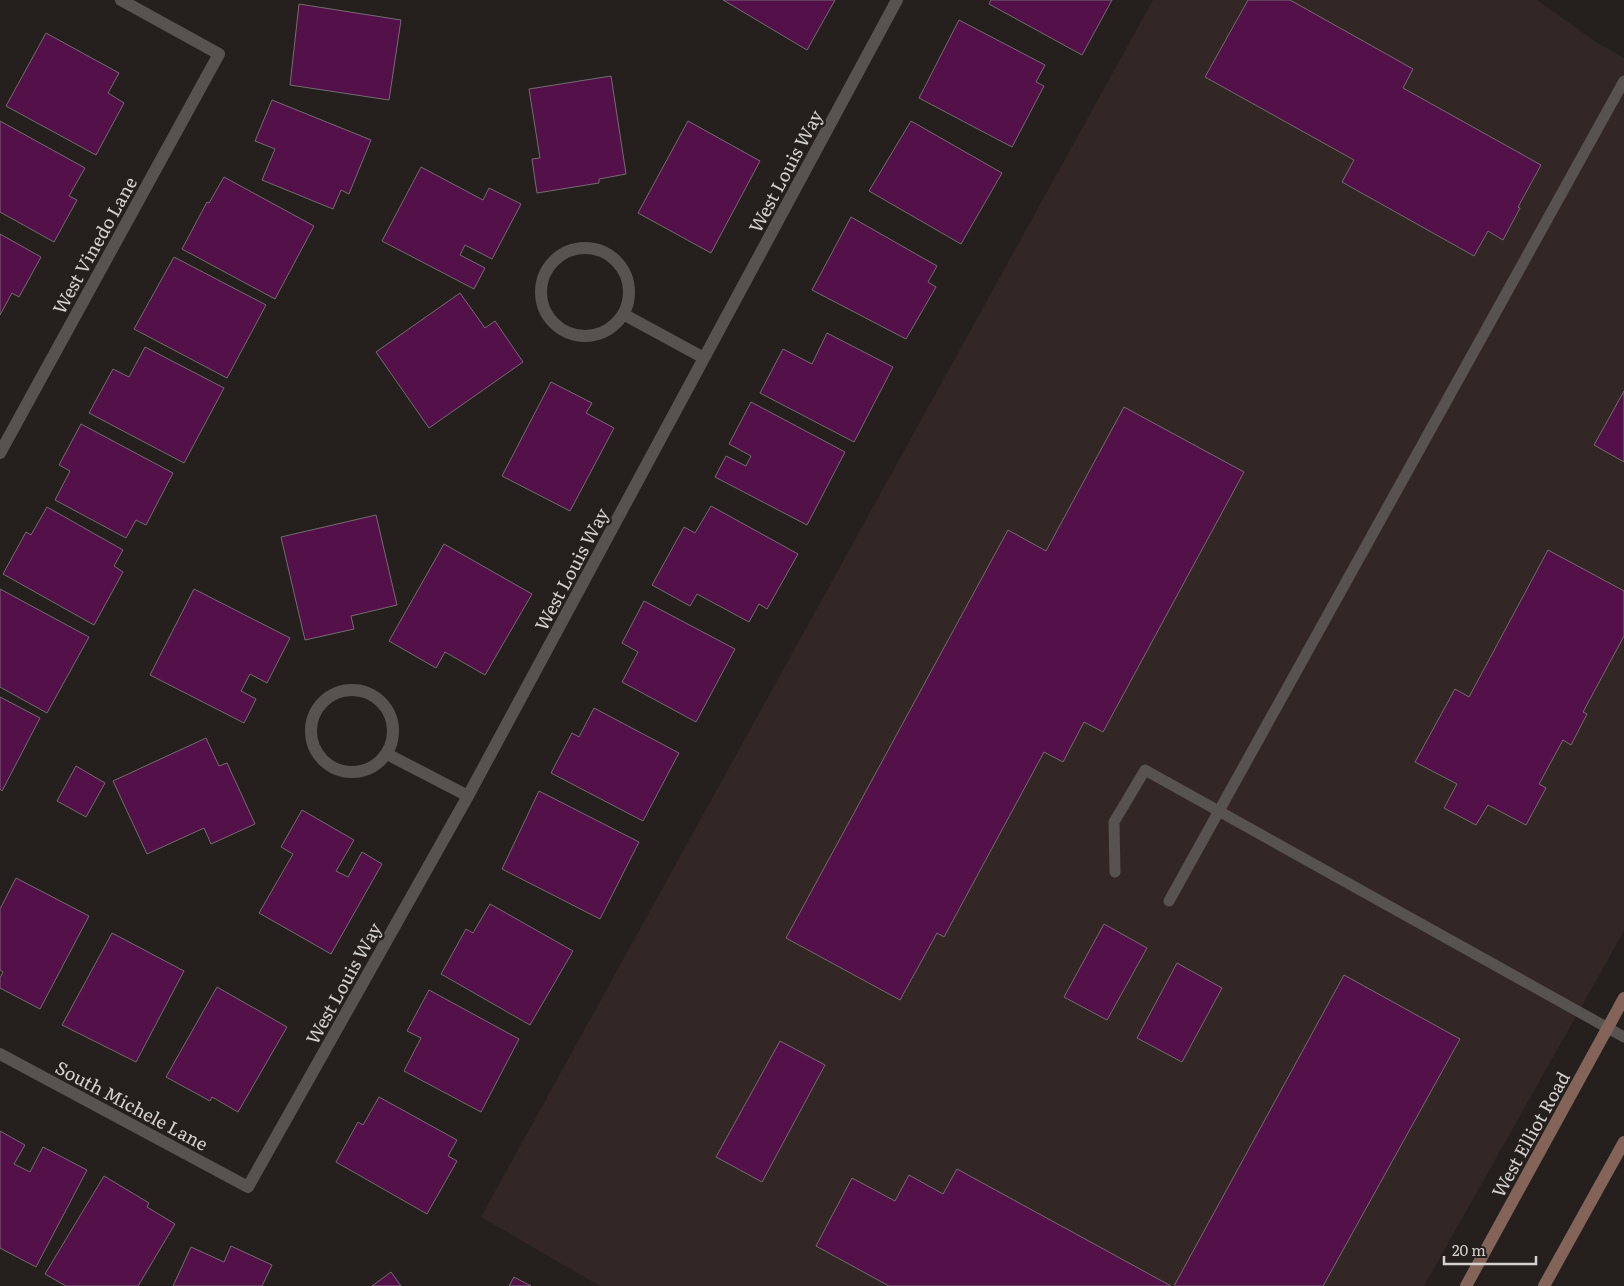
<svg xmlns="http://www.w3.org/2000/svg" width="1624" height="1286" font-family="Literata,serif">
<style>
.built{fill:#322724}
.building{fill:#541048;stroke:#726d70}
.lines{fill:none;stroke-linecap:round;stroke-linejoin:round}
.lane{stroke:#585250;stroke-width:11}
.street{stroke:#585250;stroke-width:12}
.secondary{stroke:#846459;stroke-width:12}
.labels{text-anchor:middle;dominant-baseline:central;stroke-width:5;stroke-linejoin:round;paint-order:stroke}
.street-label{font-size:18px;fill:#d4d1cf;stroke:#25201e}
</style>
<rect width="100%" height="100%" fill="#25201e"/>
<!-- built -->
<path class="built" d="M1153,0H1537L1599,44L1624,58V931L1424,1286H600L481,1217Z"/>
<!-- building -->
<path class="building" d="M723,0H835L807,50Z
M991,0H1112L1082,55L989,4Z
M1248,0H1290L1413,69L1403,88L1541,165L1518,207L1520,208L1503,240L1488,231L1474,256L1342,182L1354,160L1205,77Z
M299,4L401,20L389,100L290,85Z
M959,20L1045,65L1036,82L1044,86L1012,147L919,98Z
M46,33L119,73L108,93L124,103L96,155L6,106Z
M611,76L626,174L599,179V183L537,193L532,159L540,158L529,89Z
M272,100L371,140L349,194L341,190L333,209L262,180L275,149L255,141Z
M0,121L85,168L69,196L77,200L54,242L0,212Z
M688,121L760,161L711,253L638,213Z
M911,121L1002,173L961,244L869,191Z
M421,167L483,200L489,188L521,204L492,259L465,245L460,255L485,268L474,289L382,241Z
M224,177L314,226L275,299L182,249L207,202L209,203Z
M851,217L937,266L928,282L936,287L906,339L812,290Z
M0,234L41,257L19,297L12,293L0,315Z
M174,257L266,305L227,378L134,329Z
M460,293L485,328L495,321L523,362L429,428L376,352Z
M827,333L893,367L854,442L760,393L783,349L812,364Z
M145,347L224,388L184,463L89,413L113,369L129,377Z
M551,382L592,403L586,413L614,428L570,511L502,476Z
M1624,391V462L1594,445Z
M751,402L845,452L807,525L715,477L726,456L746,466L751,456L729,444Z
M1124,407L1244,472L1103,732L1084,722L1063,762L1044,752L944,937L937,933L900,1000L786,938L1008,530L1046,551Z
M81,424L173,473L146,525L136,520L126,538L55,500L70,471L59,465Z
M711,506L798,554L767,609L759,604L749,622L697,594L690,606L652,585L684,527L695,533Z
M47,507L123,550L114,566L123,572L94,625L3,574L26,532L31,535Z
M376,515L397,605L351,616L354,629L305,640L281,537Z
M444,544L532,594L485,675L445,652L436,668L389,641Z
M1548,550L1624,591V636L1583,712L1587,714L1571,745L1563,740L1539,784L1546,788L1526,825L1488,805L1476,825L1444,808L1457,784L1415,762L1455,689L1469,697Z
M0,589L89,637L47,713L0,687Z
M194,589L290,638L267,683L250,674L241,691L256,699L244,723L150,675Z
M644,601L735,649L696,722L622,682L638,652L622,643Z
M0,697L40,718L2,791L0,789Z
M594,708L679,753L643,821L551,773L572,733L579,737Z
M206,738L219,766L227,763L255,824L211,844L204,828L147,854L113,781Z
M76,766L105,783L86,817L57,801Z
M539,791L639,842L600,919L502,869Z
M302,810L354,840L336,871L348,877L362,852L382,864L331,954L259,913L293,854L281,847Z
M16,878L89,916L40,1009L0,988V978L3,972L0,970V909Z
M490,904L573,951L530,1025L441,974L466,929L473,933Z
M1104,924L1147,948L1107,1020L1064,997Z
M112,933L184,971L136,1062L62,1025Z
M1177,963L1222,988L1182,1062L1137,1038Z
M1344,975L1460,1039L1323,1286H1174Z
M217,987L287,1027L238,1112L212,1097L210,1101L166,1077Z
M429,990L519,1039L481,1112L404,1071L421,1038L407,1031Z
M780,1041L825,1065L762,1182L716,1157Z
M379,1097L457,1140L448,1156L457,1161L427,1214L336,1162L358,1122L363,1125Z
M0,1131L25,1145L14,1164L30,1172L43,1147L87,1170L36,1267L0,1248Z
M957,1169L1171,1286H889L816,1246L852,1178L895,1201L909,1175L943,1194Z
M104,1176L149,1203L147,1207L175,1224L138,1286H66L45,1274Z
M231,1246L272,1265L262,1286H173L191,1247L224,1262Z
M391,1272L401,1286H372Z
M514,1277L531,1286H509Z"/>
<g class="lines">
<!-- lane -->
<path class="lane" d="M1115,872L1114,822L1145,770L1624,1037
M1169,901L1624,81"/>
<!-- street -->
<path class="street" d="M541 292a44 44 0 1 1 88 0a44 44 0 1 1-88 0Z
M623,314L704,358
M0,453L219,54L121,0
M311 731a41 41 0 1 1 82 0a41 41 0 1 1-82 0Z
M387,754L468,796
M0,1054L248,1187L468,796L897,0"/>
<!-- secondary -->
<path class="secondary" d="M1466,1286L1624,998
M1544,1286L1624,1142"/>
</g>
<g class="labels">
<!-- street labels -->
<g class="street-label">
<text transform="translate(785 171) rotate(-62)">West Louis Way</text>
<text transform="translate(94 245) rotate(-61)">West Vinedo Lane</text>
<text transform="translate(571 569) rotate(-62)">West Louis Way</text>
<text transform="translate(343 983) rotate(-61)">West Louis Way</text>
<text transform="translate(132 1105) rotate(28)">South Michele Lane</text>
<text transform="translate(1530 1134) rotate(-61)">West Elliot Road</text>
</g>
</g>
<!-- scale -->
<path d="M1444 1256v8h92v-8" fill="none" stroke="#d4d1cf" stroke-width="2.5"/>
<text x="1452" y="1256" font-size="15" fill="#d4d1cf" stroke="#25201e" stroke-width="4" paint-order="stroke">20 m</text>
</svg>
